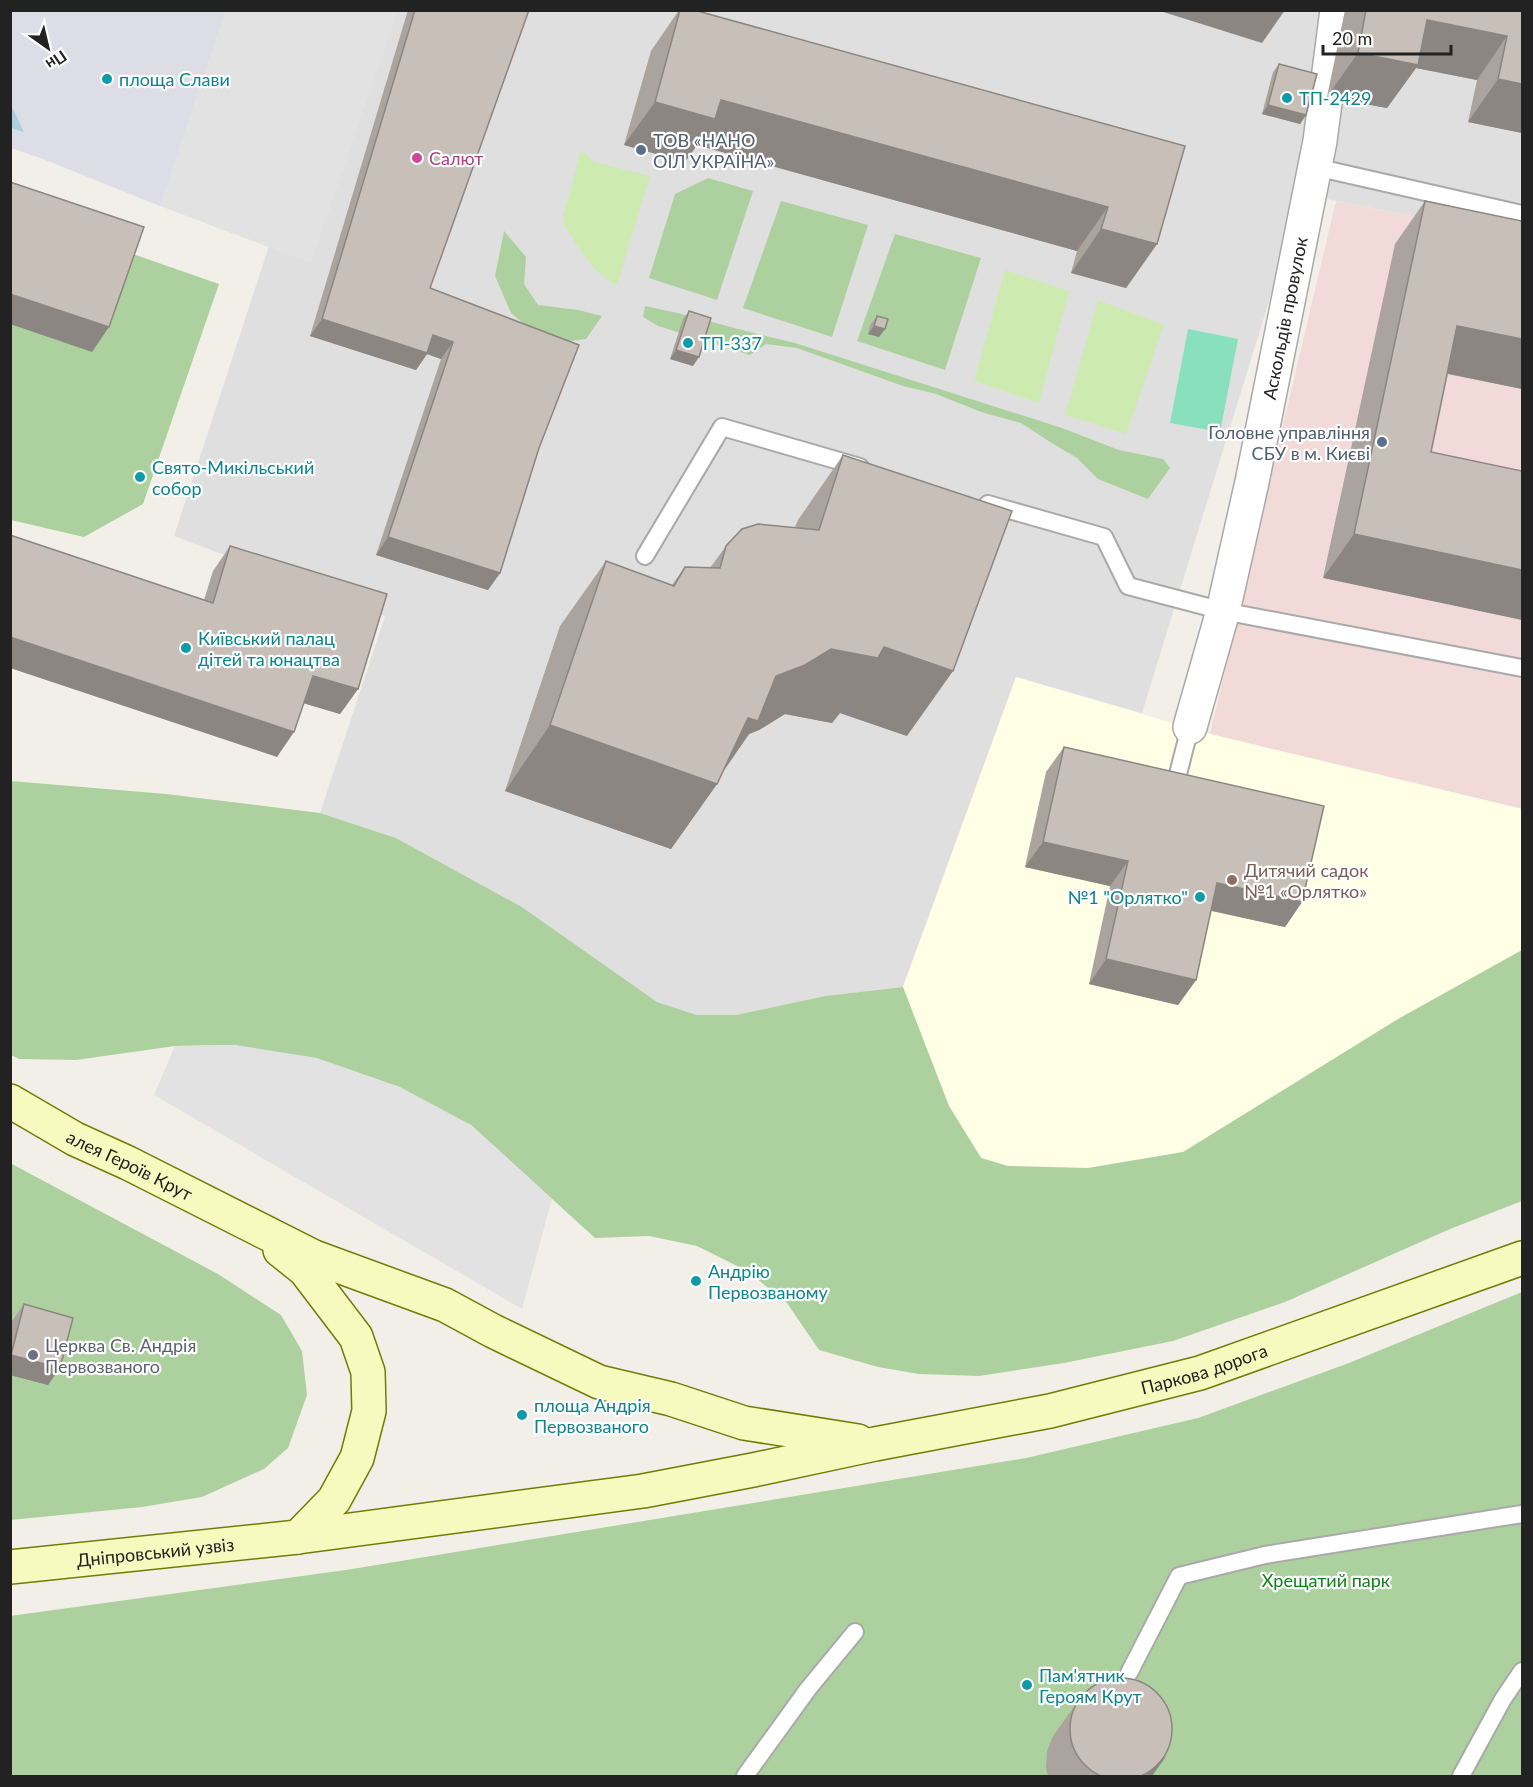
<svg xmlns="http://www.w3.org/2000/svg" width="1533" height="1787" font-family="Lato,sans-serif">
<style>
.residential{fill:#e0dfdf}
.commercial{fill:#f2dad9}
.education{fill:#ffffe5}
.grass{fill:#cdebb0}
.forest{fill:#add19e}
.pitch{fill:#88e0be}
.parking{fill:#e2e2e2}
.plaza{fill:#dddde8}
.water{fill:#aad3df}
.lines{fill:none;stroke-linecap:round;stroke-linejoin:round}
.service-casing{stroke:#a9a9a9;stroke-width:20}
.minor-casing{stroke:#a9a9a9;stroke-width:36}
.secondary-casing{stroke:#707d05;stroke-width:36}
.service{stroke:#fff;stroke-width:16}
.minor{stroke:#fff;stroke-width:33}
.secondary{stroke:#f7fabf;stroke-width:33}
.wall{fill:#aba49e}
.shaded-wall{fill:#8b8681}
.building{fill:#c7bfb8;stroke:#8b8681;stroke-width:1.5}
.culture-dot{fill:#0f9aa8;stroke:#fff;stroke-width:2}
.service-dot{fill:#5c6f8a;stroke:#fff;stroke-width:2}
.hotel-dot{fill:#d1479c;stroke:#fff;stroke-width:2}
.education-dot{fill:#8d6e63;stroke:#fff;stroke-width:2}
.worship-dot{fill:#6b7280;stroke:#fff;stroke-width:2}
.labels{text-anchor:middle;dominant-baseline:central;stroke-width:4.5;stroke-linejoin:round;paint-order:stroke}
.culture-label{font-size:18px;fill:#0d838f;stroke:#fff;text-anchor:start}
.service-label{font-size:18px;fill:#4e5e75;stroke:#fff;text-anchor:start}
.hotel-label{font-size:18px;fill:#b23c85;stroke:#fff;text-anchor:start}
.street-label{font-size:18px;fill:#222;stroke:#fff}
.education-label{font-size:18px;fill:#785e54;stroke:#fff;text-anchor:start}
.worship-label{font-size:18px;fill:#5b616d;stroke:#fff;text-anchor:start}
.park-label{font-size:18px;fill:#0c8416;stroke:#fff}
</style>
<rect width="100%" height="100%" fill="#f2efe9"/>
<!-- residential -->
<path class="residential" d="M346,11H1522V238L1302,194L1142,713L1016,677L903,987L825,996L736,1015H697L657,1002L522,907L396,838L320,813L385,616L174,536Z"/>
<!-- commercial -->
<path class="commercial" d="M1336,201L1522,238V809L1210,734Z"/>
<!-- education -->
<path class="education" d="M1016,677L1210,734L1522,809V950L1398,1019L1183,1152L1088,1168L1008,1166L982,1158L949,1106L903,987Z"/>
<!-- grass -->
<path class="grass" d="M581,150L594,162L650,176L617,285C594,276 573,241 562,220Z
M1005,270L1069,291L1039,403L974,381Z
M1098,300L1164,325L1126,434L1065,415Z"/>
<!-- forest -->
<path class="forest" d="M708,178L753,191L717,300L649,278L675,194Z
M781,201L868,225L832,337L743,308Z
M504,231L526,257L524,284L538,305L578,310L602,316L586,339L547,344L511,313L495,276Z
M895,234L981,258L945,370L857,341Z
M127,252L219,284L143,504L84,537L11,520V324Z
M645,306C696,316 745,332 795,343L1062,428L1119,450L1163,459L1170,468L1148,499L1098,479L1077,458L1047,440L1021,423L981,412L936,394L903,386L797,348L766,344L750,355L658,326L643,317Z
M11,781L166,794L320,813L396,838L522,907L657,1002L697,1015H736L825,996L903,987L949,1106L981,1158L1008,1166L1088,1168L1183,1152L1398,1019L1522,950V1201L1450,1229L1285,1302L1173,1341L1064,1363L979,1376L919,1374L878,1367L819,1350L787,1303L747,1271L697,1246L649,1236L595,1238L471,1125L235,1045L175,1046L76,1060L19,1059L11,1055Z
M10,1163L218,1274L281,1315L302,1351L307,1395L288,1448L264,1469L202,1497L142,1507L11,1520Z
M1522,1292V1776H11L10,1616L346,1570L1026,1458L1198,1418L1349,1363Z"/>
<!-- pitch -->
<path class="pitch" d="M1188,329L1238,339L1220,432L1170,423Z"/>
<!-- parking -->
<path class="parking" d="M226,11H398L311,263L160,206Z
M235,1045L317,1058L400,1087L471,1125L552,1199L522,1309L154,1095L175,1046Z"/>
<!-- plaza -->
<path class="plaza" d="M11,11H226L160,206L43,159L11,148Z"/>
<!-- water -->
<path class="water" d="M11,105L24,132L11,128Z"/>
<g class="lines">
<defs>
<path id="service" d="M1315,167L1522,214
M988,504L1104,537L1128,586L1223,611L1522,668
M645,556L722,427L860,467
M1176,782L1190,727
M1129,1673L1179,1576L1265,1555L1522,1514
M745,1776L808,1689L855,1632
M1461,1776L1503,1699L1522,1671"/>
<g id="minor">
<path id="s1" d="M1190,727L1223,611L1252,482L1320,141L1337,10"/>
</g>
<g id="secondary">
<path id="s2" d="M10,1101L75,1139L128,1163L314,1257L445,1305L493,1331L599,1382L671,1399L744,1423L858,1441"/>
<path d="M280,1250L305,1270L356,1337L368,1372L369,1411L357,1458L334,1500L298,1537"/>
<path id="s3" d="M10,1567L298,1537L643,1491L753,1470L875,1444L1050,1411L1200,1373L1522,1258"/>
</g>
</defs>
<!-- service casing -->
<use href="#service" class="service-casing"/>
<!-- minor casing -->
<use href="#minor" class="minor-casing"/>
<!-- secondary casing -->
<use href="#secondary" class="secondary-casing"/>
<!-- service -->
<use href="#service" class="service"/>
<!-- minor -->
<use href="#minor" class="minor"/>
<!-- secondary -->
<use href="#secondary" class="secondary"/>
</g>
<!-- wall -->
<path class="wall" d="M408,10H529L430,288L539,448L500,573L488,590L376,555L441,359L427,354L416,370L310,336Z
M679,10H694L1185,146L1157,244L1126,288L1071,273L1077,251L697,145L685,162L624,145L651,51Z
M1345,10H1522V133L1468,122L1477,80L1416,68L1387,108L1327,97Z
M1279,64L1306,115L1300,124L1262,114L1273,72Z
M1425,201L1522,221V389L1447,374L1431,452L1323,578L1395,244Z
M689,311L693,366L670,359L683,319Z
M877,316L885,329L879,337L868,334L870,325Z
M843,455L907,736L840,713L832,723L785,714L759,730L749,734L723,772L717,784L671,849L505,791L560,626L606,561L672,585L685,567L710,568L726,546L795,527L798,520Z
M230,546L358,689L340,714L304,703L277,757L204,600L213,571Z
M1064,747L1302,902L1285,927L1211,911L1196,980L1178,1005L1089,984L1110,886L1025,867L1046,772Z
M24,1304L60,1368L48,1385L10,1375V1328L12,1321Z
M1076,1704L1152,1776H1048L1046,1768L1047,1751L1053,1736Z"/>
<!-- shaded-wall -->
<path class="shaded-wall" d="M1157,10H1285L1262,43Z
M1427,20L1507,36L1477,80L1416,68L1387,108L1327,97L1358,53Z
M1498,79L1522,84V133L1468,122Z
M721,100L1108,207L1077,251L697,145L685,162L624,145L655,102Z
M1268,105L1306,115L1300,124L1262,114Z
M1101,229L1157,244L1126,288L1071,273Z
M10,294L109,327L92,352L10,324Z
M322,319L433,335L453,342L441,359L427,354L416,370L310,336Z
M874,326L885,329L879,337L868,334Z
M1457,326L1522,339V389L1426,369Z
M676,350L699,357L693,366L670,359Z
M1354,534L1522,570V620L1323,578Z
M388,537L500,573L488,590L376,555Z
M10,637L294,732L277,757L10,668Z
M884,647L953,671L907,736L840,713L832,723L785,714L759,730L749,734L715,783L717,784L671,849L505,791L550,725L776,676L831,649Z
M313,676L358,689L340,714L296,701Z
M1043,842L1128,861L1110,886L1025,867Z
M1217,883L1302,902L1285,927L1200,908Z
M1106,959L1196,980L1178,1005L1089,984Z
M11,1355L60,1368L48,1385L10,1375Z
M1167,1755L1152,1776H1145Z"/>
<!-- building -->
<path class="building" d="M415,10H529L430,288L579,345L539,448L500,573L388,537L453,342L433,335L427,353L322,319Z
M680,10H694L1185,146L1157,244L1101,229L1108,207L721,100L715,119L655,102Z
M1366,10H1522V84L1498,79L1507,36L1427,20L1418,65L1358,53Z
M1279,64L1317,74L1306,115L1268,105Z
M10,182L144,227L109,327L10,294Z
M1425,201L1522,221V339L1457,326L1431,452L1522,471V570L1354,534Z
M689,311L711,318L699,357L676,350Z
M877,316L888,319L885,329L874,326Z
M843,455L1012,511L953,671L884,647L878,658L831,649L805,665L776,676L758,721L748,718L717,784L550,725L606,561L674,586L685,567L720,568L726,546L742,529L758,524L819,530Z
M10,535L213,603L230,546L387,594L358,689L313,676L294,732L10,637Z
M1064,747L1324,806L1302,902L1217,883L1196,980L1106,959L1128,861L1043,842Z
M24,1304L73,1318L60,1368L11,1355Z
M1070 1729a51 51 0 1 1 102 0a51 51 0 1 1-102 0Z"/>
<!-- markers -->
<g class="culture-dot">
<circle cx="107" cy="79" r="6"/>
<circle cx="1287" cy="98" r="6"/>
<circle cx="688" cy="343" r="6"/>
<circle cx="140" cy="477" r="6"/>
<circle cx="186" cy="648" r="6"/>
<circle cx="1200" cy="897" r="6"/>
<circle cx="696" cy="1281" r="6"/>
<circle cx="522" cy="1415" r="6"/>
<circle cx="1027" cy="1685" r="6"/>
</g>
<g class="service-dot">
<circle cx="641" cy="150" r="6"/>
<circle cx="1382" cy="442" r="6"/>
</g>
<circle class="hotel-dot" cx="417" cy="158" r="6"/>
<circle class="education-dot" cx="1232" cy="880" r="6"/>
<circle class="worship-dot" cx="33" cy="1355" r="6"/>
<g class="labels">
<!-- culture labels -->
<g class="culture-label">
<text x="119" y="79">площа Слави</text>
<text x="1299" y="98">ТП-2429</text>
<text x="700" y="343">ТП-337</text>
<text x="152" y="467">Свято-Микільський<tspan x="152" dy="21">собор</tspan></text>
<text x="198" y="638">Київський палац<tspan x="198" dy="21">дітей та юнацтва</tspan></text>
<text x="1188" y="897" text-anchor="end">№1 "Орлятко"</text>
<text x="708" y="1271">Андрію<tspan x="708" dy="21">Первозваному</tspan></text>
<text x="534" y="1405">площа Андрія<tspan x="534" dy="21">Первозваного</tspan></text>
<text x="1039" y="1675">Пам'ятник<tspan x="1039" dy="21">Героям Крут</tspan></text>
</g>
<!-- service labels -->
<g class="service-label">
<text x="653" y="140">ТОВ «НАНО<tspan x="653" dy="21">ОІЛ УКРАЇНА»</tspan></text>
<text x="1370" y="432" text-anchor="end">Головне управління<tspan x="1370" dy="21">СБУ в м. Києві</tspan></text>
</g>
<!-- hotel labels -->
<g class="hotel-label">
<text x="429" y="158">Салют</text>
</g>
<!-- street labels -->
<g class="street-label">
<text stroke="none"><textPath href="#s1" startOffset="420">Аскольдів провулок</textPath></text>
<text stroke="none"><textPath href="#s2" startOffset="136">алея Героїв Крут</textPath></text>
<text stroke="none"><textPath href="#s3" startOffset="1212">Паркова дорога</textPath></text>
<text stroke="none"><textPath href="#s3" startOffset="146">Дніпровський узвіз</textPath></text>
</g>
<!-- education labels -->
<g class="education-label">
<text x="1244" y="870">Дитячий садок<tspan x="1244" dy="21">№1 «Орлятко»</tspan></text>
</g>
<!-- worship labels -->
<g class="worship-label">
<text x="45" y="1345">Церква Св. Андрія<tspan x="45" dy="21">Первозваного</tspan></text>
</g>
<!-- park labels -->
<g class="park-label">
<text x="1326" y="1580">Хрещатий парк</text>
</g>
</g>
<!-- border -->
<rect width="1533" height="1787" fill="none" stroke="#222222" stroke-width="24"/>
<!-- north arrow -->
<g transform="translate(48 48) rotate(146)" stroke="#ffffff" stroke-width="4.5" paint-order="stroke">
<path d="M0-4.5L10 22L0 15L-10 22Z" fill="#222222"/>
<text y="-9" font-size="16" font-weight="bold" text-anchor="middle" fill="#222222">Пн</text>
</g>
<!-- scale -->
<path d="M1323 45v9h128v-9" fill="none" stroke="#222222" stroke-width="3"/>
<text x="1332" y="45" font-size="18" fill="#222222" stroke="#ffffff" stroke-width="4.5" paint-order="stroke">20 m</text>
</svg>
